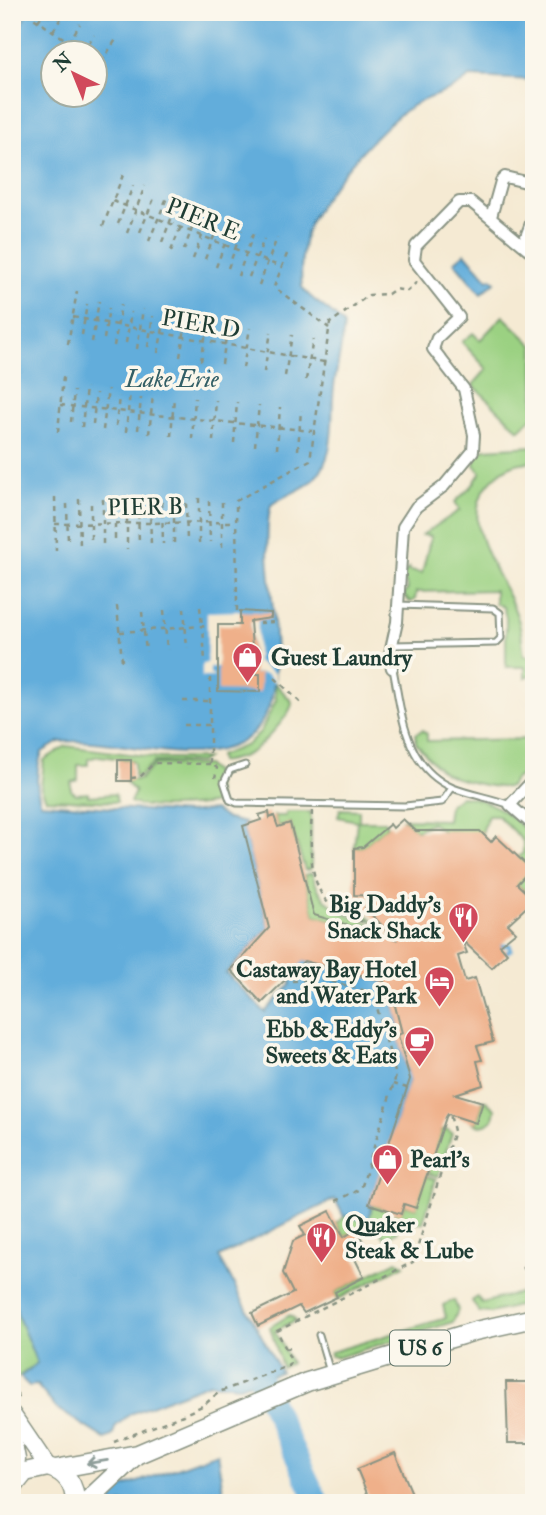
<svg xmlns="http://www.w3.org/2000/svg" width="546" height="1515" font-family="'IM FELL Double Pica',serif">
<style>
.green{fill:#9bd182;stroke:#5d875b;stroke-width:2}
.water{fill:#62addb;stroke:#407588;stroke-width:2;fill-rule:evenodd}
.pier{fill:#f5ead3}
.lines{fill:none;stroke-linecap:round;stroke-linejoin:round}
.stream{stroke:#62addb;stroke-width:3.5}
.river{stroke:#62addb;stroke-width:23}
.building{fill:#efb08a}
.service-casing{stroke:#8a9484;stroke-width:9}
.minor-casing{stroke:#8a9484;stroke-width:14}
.secondary-casing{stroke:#8a9484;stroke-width:19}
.primary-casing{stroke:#8a9484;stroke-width:21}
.path{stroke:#8a9484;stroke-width:2.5;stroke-dasharray:5 5;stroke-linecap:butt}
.service{stroke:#fff;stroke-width:5}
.minor{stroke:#fff;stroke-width:10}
.secondary{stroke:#fff;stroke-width:16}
.primary{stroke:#fff;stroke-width:18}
.oneway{stroke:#8f9e9a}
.labels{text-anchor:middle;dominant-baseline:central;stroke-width:7;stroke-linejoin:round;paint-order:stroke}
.shield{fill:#fbf7ec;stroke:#61756b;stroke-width:2}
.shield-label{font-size:21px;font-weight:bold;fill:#1f3d34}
.street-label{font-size:23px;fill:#1f3d34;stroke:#fbf7ec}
.poi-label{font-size:23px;font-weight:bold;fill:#1f3d34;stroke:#fbf7ec;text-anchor:start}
.water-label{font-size:24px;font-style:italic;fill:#335f66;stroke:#fbf7ec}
</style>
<rect width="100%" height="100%" fill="#fbf7ec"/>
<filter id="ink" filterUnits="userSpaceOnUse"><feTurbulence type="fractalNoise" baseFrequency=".0143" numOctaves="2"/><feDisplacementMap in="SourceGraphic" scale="14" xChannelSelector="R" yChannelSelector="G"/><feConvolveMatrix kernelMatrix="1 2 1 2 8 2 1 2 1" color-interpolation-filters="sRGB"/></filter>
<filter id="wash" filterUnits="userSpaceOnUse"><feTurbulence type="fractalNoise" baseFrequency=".00686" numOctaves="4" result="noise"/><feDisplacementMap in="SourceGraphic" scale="28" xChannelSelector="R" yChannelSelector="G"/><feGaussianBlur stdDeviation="1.57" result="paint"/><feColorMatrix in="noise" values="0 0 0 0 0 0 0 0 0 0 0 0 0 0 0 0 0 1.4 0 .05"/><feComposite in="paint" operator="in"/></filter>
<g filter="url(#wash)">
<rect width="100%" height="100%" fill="#f5ead3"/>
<!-- green -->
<path class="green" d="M503,316L534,346V416L519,430L473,385L487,369L462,342L473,333L480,340Z
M534,446V462C515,462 504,467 491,481C453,522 505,576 518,619C522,631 522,644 524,656H534V674L525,677V667H506V617L503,607L495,603V590L416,592L415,600L410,602L403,595L408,589L402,575L409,568V571L422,573L431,536L422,535L460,510L455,502L472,486L481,472L474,465L477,455L485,449Z
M275,683L292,702C293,713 257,751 246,755C240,758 226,761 220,762L219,756L247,745L261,731L276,700Z
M422,730L427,734V741L534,739V766L514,780L510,787C496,789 455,780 444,772C433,765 425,753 416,743V734Z
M66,746L161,758H206L200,762H154L139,776H134V763L131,760L99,756L88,759V765H78V780L71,782V790L76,794L88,793V796L115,794L117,802L46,799L41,788L44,760Z
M155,764L206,765L214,772L218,802C202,807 144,810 130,802L135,792L125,781L140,779Z
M461,796C492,799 516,817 534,841V900L517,884L518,857L523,853V841L497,815H488L482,833L443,831L431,823L416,831L403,819L447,820L449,805Z
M340,809L359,810V821H385L387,827L363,847L354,848L357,821L338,817Z
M286,812H311V869L305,870L290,823L278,827L274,816H286Z
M312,873C320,905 343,915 373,925L374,932L314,915L304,875Z
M342,895L349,896L373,921L336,908Z
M480,1101H486L495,1109L493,1120C487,1126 479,1128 473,1122H477L483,1102Z
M446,1129L452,1133L438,1176L427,1173L441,1131Z
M426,1176L436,1179L423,1223L401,1220L397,1232L385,1238L378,1230L391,1226L395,1213H401L404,1204L416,1208Z
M372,1205L389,1211L386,1222L360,1228L344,1237L337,1223L347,1215L368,1223Z
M397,1261L404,1265L338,1299L335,1292Z
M534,1289V1302L490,1313L479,1312L472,1301L477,1297L482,1303Z
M12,1295L19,1319L37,1363L14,1380Z
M454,1300L458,1310L453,1322L339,1357L330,1356L331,1352L446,1318L443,1305Z
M290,1315L296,1320L275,1331L291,1363L282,1367L270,1327Z"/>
<!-- water -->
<path class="water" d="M27,12H534V80L470,77C447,96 433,93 412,106C381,125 321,194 308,228C302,245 300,270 302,287C313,304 333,309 344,326C342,346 337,366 334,386C330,417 338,456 313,480C304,490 283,495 271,505C252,575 323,739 209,752C160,758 109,737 59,742L42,752C37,767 35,788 41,803L187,813L214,810L227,819L245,823L243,826L269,928L226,973L265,1012L291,984L290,975L302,960L384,981L388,998H393L402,1033L398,1035L410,1079L370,1204L372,1205L368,1223L347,1215L344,1217L335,1199L219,1257L281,1372L239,1386L209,1383L130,1414L116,1426L112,1436L105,1439L56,1408L37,1385L29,1386L20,1377L37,1363L19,1319L12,1295V46ZM52,52H94V94H52Z
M465,253L488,280L491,278L495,282L481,294L454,262Z
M217,1453L225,1503H93L99,1496Z"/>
<!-- pier -->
<path class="pier" d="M240,611V625H218V667H210V674L216,677H202V664L207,663V612Z
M258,619L257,662L275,674V683L267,674L249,673L250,666H254L250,621Z"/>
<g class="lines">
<!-- stream -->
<path class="stream" d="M500,946L510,945L511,950L507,952"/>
<!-- river -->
<path class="river" d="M261,1381L318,1503"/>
</g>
<g id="blocks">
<!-- building -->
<path class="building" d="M240,611L271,613V618L250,621L254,674H260V692L218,691V625H240Z
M118,760H131V781H118Z
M269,812L270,818L274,816L278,827L290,823L314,915L395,939L365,908L375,896L354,895V848L363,847L390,824L393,828L403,819L416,831H480L491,842L496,836L531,869L517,884L534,900L508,924L516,932L500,945L507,953L492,968L462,940L467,953L458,956L465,981L475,978L493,1042L477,1046L482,1060L477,1061L483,1085L455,1094L483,1102L476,1123L448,1114L446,1117L416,1208L404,1204L401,1214L369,1204L410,1079L398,1035L402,1033L393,998L388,999L384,981L304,961L262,1003L231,970L269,928L243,826L261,820L259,815Z
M330,1211L344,1237L357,1229L366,1248L353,1255L364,1277L335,1292L337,1297L304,1313L299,1306L258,1326L252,1313L293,1293L283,1273L293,1241L305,1235L300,1226Z
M506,1382H531L533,1443H508Z
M395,1453L416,1503H371L357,1469Z"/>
</g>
</g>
<g filter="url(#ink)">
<use href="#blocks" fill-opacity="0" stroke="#8a9484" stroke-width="2"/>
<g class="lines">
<defs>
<path id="service" d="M392,645L496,643L501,638L500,613L493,608L398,605
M393,669C402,713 404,767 453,788C471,795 492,798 510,805
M245,765L230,770L224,782L230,800L237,803L405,806L442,802L452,788
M319,1335L330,1372"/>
<path id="minor" d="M491,217L501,181L505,177L534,184
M523,245L534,215
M392,668L389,658L397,622L403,527L416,507L444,486L473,451L474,435L464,389L433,349L437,338L459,317L414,260L416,246L459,202H471L534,254
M534,779L510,805L534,826"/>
<path id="secondary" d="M12,1414L48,1467
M12,1434L17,1459L14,1483"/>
<path id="primary" d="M55,1469L138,1454L307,1382L475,1331L534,1318
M12,1488L25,1472L48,1467C66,1472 75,1484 75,1503
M85,1503L135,1456"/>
</defs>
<!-- service casing -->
<use href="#service" class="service-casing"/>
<!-- minor casing -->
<use href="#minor" class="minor-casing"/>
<!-- secondary casing -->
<use href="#secondary" class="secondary-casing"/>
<!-- primary casing -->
<use href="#primary" class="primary-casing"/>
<!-- path -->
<path class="path" d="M26,13L84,52
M38,21L44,12
M53,31L63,15
M69,42L80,24
M83,52L94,35
M94,60L100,64L117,38
M113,201L281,267
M118,224L133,186
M103,226L123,175
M140,232L155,196
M127,233L145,186
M149,241L168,195
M162,242L177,204
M184,250L198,212
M171,251L190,204
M287,254L274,287L329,328
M193,259L211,213
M205,259L220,221
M216,267L233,222
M228,268L242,230
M238,276L255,229
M249,277L264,239
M259,285L277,238
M73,317L324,362
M82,335L87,304
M104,339L109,308
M92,342L99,301
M126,343L131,312
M68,344L77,291
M114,346L121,305
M148,347L153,316
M137,349L143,309
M158,353L166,313
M180,357L187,317
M201,361L208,321
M222,364L228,324
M243,368L250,328
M264,372L271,332
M285,376L292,335
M306,380L313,339
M60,405L312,431
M71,422L74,391
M93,424L96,393
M116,426L119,396
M82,427L86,387
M103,430L108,389
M138,430L141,398
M58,432L63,377
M126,432L130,392
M149,434L153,395
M171,436L174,397
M192,439L195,398
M213,441L216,400
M234,443L237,402
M255,446L259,405
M277,449L280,407
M298,450L301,410
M55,497L56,551
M127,498V549
M150,498L151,548
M174,498V547
M199,498V548
M79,499L80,549
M103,499V548
M209,501L210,542
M162,502L163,544
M186,503L187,543
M67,504L68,544
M91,504V544
M115,504V542
M138,504L139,544
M55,524L235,522
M222,547V498
M117,606L122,661
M200,607L202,625
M184,608L187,648
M164,610L167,650
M237,611L236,501L310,460L330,323L369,295L388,294L395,289L407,291L417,282
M142,612L146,652
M259,623L275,622
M120,632L203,626L205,663
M275,678L303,705
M183,701H210
M184,725H209
M210,763V677
M131,778L140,777L154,763L212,764L217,768L215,778
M312,811C310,845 306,896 343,914C360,922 377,924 392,936
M292,981L323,979L373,993L396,1076L361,1189L336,1201
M393,1084L407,1088
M522,1267L534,1278
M286,1349L277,1331L413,1262L454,1131L450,1114
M12,1385L21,1402
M114,1442L183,1415L204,1405L219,1392L288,1366L291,1361L286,1349L290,1348"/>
<!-- service -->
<use href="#service" class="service"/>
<!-- minor -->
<use href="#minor" class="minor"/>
<!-- secondary -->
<use href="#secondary" class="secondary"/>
<!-- primary -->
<use href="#primary" class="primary"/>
</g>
<!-- one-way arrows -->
<defs><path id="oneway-shaft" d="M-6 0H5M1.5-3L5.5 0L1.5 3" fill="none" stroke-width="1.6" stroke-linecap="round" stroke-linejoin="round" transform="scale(1.75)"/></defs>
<use class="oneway" href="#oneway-shaft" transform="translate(97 1462) rotate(171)"/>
</g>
<!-- icons -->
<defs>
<symbol id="shop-pin" viewBox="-11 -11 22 30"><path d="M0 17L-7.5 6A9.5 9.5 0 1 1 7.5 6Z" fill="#d1495b" stroke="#fbf7ec"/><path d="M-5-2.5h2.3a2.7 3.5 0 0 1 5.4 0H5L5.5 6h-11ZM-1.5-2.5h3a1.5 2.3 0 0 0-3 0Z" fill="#fff"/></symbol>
<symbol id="restaurant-pin" viewBox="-11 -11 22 30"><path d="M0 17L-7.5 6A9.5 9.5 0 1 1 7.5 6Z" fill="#d1495b" stroke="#fbf7ec"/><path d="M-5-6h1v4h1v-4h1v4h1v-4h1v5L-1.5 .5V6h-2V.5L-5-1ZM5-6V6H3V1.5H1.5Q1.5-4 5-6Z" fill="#fff"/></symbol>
<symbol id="hotel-pin" viewBox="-11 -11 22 30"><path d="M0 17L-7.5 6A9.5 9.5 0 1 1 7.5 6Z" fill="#d1495b" stroke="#fbf7ec"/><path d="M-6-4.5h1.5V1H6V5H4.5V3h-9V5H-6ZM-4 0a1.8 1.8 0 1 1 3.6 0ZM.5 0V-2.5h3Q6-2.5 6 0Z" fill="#fff"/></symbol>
<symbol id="cafe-pin" viewBox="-11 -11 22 30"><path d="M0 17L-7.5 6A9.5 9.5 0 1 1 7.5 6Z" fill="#d1495b" stroke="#fbf7ec"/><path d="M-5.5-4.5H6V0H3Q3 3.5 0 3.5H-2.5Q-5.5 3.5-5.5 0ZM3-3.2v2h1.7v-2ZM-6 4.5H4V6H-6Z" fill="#fff"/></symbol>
</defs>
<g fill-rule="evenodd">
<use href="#shop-pin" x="230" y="640" width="35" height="47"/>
<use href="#restaurant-pin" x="446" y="900" width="35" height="47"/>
<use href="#hotel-pin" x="422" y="964" width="35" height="47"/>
<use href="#cafe-pin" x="402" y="1024" width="35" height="47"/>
<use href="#shop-pin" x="370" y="1142" width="35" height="47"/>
<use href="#restaurant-pin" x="304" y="1220" width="35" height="47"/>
</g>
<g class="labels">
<!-- shield labels -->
<rect class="shield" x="390" y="1330.5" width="60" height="35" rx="5"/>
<g class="shield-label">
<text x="420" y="1348">US 6</text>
</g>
<!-- street labels -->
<g class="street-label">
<text transform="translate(203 219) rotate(22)">PIER E</text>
<text transform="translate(201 324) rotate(10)">PIER D</text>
<text transform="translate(145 507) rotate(-1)">PIER B</text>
</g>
<!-- poi labels -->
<g class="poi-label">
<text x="271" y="657">Guest Laundry</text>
<text x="441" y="904" text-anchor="end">Big Daddy's<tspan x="441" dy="26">Snack Shack</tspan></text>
<text x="417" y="969" text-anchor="end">Castaway Bay Hotel<tspan x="417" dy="26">and Water Park</tspan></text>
<text x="397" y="1029" text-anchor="end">Ebb &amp; Eddy's<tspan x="397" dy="26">Sweets &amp; Eats</tspan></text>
<text x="410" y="1159">Pearl's</text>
<text x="345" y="1224">Quaker<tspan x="345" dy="26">Steak &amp; Lube</tspan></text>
</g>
<!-- water labels -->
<g class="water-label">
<text x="172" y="379">Lake Erie</text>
</g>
</g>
<!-- margin -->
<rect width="546" height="1515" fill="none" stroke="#fbf7ec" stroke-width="42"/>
<!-- north arrow -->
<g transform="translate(74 74) rotate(317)"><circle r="33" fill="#fbf7ec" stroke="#a3ada2" stroke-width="2"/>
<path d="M0-5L12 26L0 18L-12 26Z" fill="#d1495b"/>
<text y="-10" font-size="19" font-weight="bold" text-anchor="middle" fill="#1f3d34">N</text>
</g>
</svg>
